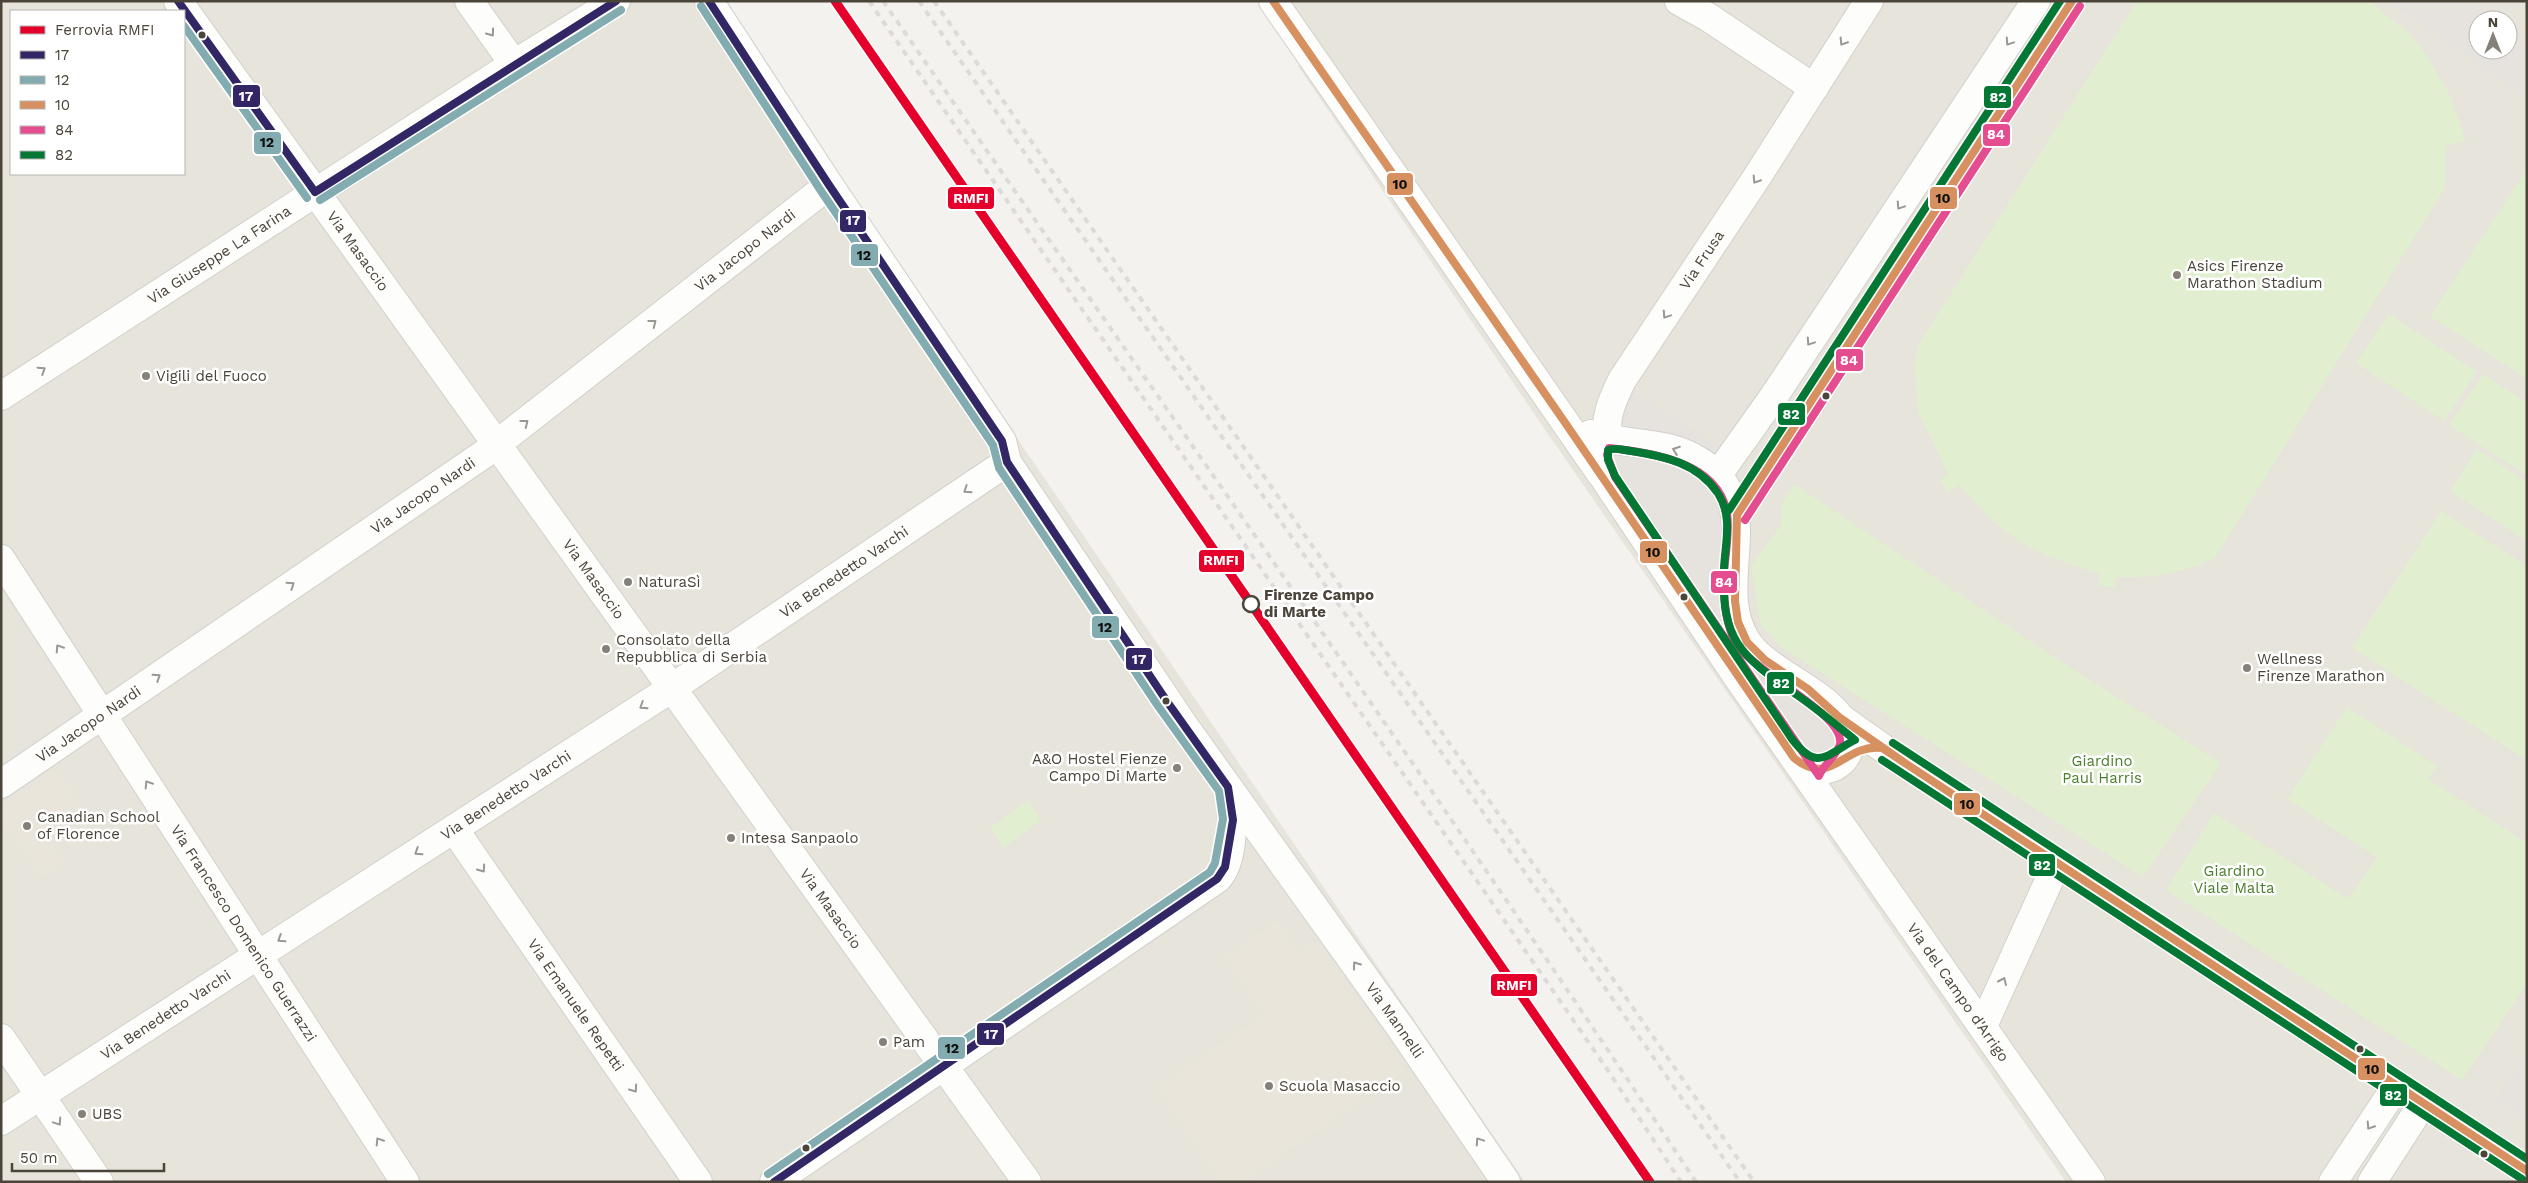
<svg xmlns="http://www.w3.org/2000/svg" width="2528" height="1183" font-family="'Work Sans',sans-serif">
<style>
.residential{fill:#e7e4dc;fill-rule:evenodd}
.education{fill:#eae5da}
.green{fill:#e1eecf}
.parking{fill:#e6e3df}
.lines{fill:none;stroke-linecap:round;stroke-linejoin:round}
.minor-casing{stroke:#d2d0cb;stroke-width:30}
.minor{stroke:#fdfdfc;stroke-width:28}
.rail{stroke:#dbdbda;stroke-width:4;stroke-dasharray:6 6;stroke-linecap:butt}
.bus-1-casing{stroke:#fff;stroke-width:11}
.bus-2-casing{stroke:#fff;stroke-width:11}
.bus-3-casing{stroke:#fff;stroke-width:11}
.bus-4-casing{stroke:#fff;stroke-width:11}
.bus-5-casing{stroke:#fff;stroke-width:11}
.bus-1{stroke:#322665;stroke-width:8}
.bus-2{stroke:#82acb0;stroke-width:8}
.bus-3{stroke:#d79161;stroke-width:8}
.bus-4{stroke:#e44e90;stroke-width:8}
.bus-5{stroke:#057734;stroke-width:8}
.rail-1-casing{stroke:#fff;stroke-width:12}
.rail-1{stroke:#e4002b;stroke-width:9}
.oneway{stroke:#9b9791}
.bus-dot{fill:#4b4439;stroke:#fff;stroke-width:2}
.poi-dot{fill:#868178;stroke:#fff;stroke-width:2}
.stop-dot{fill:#fff;stroke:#4b4439;stroke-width:2.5}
.labels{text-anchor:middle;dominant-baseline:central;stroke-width:5;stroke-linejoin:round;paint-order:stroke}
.street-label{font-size:15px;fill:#4b4439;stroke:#fff}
.poi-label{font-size:15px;fill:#4b4439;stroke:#fff;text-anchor:start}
.stop-label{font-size:15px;font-weight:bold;fill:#4b4439;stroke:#fff;text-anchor:start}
.park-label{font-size:15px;fill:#4a7f2a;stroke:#fff}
.line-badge{stroke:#fff;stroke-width:2}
.badge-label{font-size:14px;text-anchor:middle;font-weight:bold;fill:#fff}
.pale-badge-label{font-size:14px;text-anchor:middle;font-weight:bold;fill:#111}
</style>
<rect width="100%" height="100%" fill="#f4f2ee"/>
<!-- residential -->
<path class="residential" d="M1,1H723L969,368L1525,1182H1ZM11,11H184V174H11Z
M1261,1H2527V1182H2066L1548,434L1298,66L1302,63ZM2478,20H2508V50H2478Z"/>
<!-- education -->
<path class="education" d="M57,770L80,804L37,833L46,846L53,842L66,861L42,877L1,818V808Z
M1277,921L1299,952L1317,941L1405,1071L1242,1182H1220L1156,1088L1263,1015L1224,957Z"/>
<!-- green -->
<path class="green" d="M2137,1H2368L2407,31L2425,53L2450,95L2466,141L2445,146V188L2215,558C2179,574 2156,578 2116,577L2114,588L2098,585L2100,574C2062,562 2027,550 1996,524C1983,512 1971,497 1959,485L1948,492L1940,480L1948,474L1918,411L1914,364L1920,342Z
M2527,169V379L2430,316Z
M2389,314L2477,372L2444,421L2356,363Z
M2483,374L2527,403V476L2449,425Z
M2477,449L2527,482V541L2450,491Z
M1794,484L2063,663L2221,763L2143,877L1781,647L1761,625L1751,566L1781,525L1782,504Z
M2441,511L2527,566V760L2352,648Z
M2347,707L2437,766L2428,779L2527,843V984L2462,1080L2166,890L2214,813L2348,899L2377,857L2287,799Z
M1028,801L1041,820L1004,847L990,828Z"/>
<!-- parking -->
<path class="parking" d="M2387,1H2473L2501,20H2478V50H2508V25L2527,37V89L2523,95Z
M1633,391L1721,447L1716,452L1672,438L1613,426Z
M1632,451L1691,468L1722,499L1726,605L1817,705L1839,738L1832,754L1808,762L1612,468L1615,459Z
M2527,1055V1119L2496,1098Z"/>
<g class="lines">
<defs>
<g id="minor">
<path id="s1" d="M178,1L1027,1182"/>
<path d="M469,1L514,64"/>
<path id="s2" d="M709,1L829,185L1002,441L1007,462L1185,727L1400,1027L1506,1182"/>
<path d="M1273,1L1601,474"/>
<path d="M1679,1L1708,17L1814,88"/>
<path id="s3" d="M1,396L514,64L616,1"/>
<path d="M1591,434C1625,446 1662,440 1694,458C1773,500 1709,580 1746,640C1768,676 1836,692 1849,734C1855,754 1837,772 1817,770C1809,769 1803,765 1797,761"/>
<path id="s4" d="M1608,438L1599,443C1594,457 1600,469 1606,481L1738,678L2091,1182"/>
<path id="s5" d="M1608,438C1604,417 1613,399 1622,380L1757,177L1869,1"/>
<path d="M1717,476L1774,396L2036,1"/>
<path d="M1737,515L2072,1"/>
<path id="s6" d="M1,559L405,1182"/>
<path d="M1839,717L1887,751L2527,1171"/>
<path id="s7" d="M1,784L484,454L829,185"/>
<path id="s8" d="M454,829L698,1182"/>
<path d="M1983,1026L2057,863"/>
<path d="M1,1038L99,1182"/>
<path id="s9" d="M1,1121L672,688L1007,462"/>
<path d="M774,1182L1217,879C1235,862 1234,811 1228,789"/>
<path d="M2333,1182L2397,1085"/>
<path d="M2372,1182L2423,1103"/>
</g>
</defs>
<!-- minor casing -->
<use href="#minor" class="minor-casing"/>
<!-- minor -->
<use href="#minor" class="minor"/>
<!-- rail -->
<path class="rail" d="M869,1L1607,1069L1681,1182
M883,1C1155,394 1432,784 1696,1182
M919,1L1740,1182
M934,1L1754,1182"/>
<defs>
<path id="bus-1" d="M178,1L315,192
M709,1L829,185L1002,441L1007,462L1166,700L1228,787L1233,820L1225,867L1217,879L774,1182
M315,192L616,1"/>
<path id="bus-2" d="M701,6L821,191L993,445L999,468L1158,706L1219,791L1223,819L1215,863L1210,872L768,1174
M184,26L307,198
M320,200L621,10"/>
<path id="bus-3" d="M1273,1L1566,424L1794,758C1832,789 1843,743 1882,748L2527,1171
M1905,763L1839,717L1808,689L1765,660L1747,642L1738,622L1735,601L1737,515L2072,1"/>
<path id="bus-4" d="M1609,448C1651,453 1718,461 1727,513C1730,533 1725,554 1724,574C1724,597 1724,620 1735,641C1751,672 1845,713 1840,744C1837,756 1823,765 1819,776L1615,477L1607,455Z
M1745,520L2080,6"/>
<path id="bus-5" d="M1717,492C1697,463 1664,456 1631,451C1623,450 1614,447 1608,450V460L1615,476L1792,739C1818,773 1827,754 1855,740C1835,724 1815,707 1794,693C1740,655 1721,640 1724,569C1725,544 1733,518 1719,495
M1729,510L2060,1
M1893,743L2527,1159
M1882,760L2522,1179"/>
</defs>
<!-- bus-1 casing -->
<use href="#bus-1" class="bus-1-casing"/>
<!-- bus-2 casing -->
<use href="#bus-2" class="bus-2-casing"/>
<!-- bus-3 casing -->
<use href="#bus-3" class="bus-3-casing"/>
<!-- bus-4 casing -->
<use href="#bus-4" class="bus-4-casing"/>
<!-- bus-5 casing -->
<use href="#bus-5" class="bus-5-casing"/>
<!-- bus-1 -->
<use href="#bus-1" class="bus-1"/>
<!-- bus-2 -->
<use href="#bus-2" class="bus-2"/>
<!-- bus-3 -->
<use href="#bus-3" class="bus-3"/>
<!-- bus-4 -->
<use href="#bus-4" class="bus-4"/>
<!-- bus-5 -->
<use href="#bus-5" class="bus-5"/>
<defs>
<path id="rail-1" d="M835,1L1650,1182"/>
</defs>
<!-- rail-1 casing -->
<use href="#rail-1" class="rail-1-casing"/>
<!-- rail-1 -->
<use href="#rail-1" class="rail-1"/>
</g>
<!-- one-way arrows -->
<defs><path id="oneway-chevron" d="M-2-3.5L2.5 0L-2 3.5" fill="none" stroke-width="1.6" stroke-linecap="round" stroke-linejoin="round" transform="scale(1.25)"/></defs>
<g class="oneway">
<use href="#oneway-chevron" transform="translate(491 33) rotate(54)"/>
<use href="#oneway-chevron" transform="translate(1843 42) rotate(122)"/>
<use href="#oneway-chevron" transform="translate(2009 42) rotate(124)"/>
<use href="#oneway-chevron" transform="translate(1756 180) rotate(123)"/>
<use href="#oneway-chevron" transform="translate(1900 206) rotate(124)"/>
<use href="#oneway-chevron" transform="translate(1666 315) rotate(124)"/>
<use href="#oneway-chevron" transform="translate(653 323) rotate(-38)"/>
<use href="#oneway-chevron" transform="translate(1810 342) rotate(124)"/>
<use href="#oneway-chevron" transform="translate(42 370) rotate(-33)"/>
<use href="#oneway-chevron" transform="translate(525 423) rotate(-38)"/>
<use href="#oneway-chevron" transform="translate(1676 450) rotate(-160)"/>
<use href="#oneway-chevron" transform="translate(967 490) rotate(146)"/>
<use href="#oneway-chevron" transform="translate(291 585) rotate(-34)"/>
<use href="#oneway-chevron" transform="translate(59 648) rotate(-123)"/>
<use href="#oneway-chevron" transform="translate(157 677) rotate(-34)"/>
<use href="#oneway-chevron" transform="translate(643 706) rotate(147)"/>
<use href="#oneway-chevron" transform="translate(148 784) rotate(-123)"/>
<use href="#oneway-chevron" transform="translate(418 852) rotate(147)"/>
<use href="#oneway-chevron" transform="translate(482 869) rotate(55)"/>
<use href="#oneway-chevron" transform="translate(281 939) rotate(147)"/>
<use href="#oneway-chevron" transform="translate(1356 965) rotate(-126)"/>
<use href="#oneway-chevron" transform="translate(2003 981) rotate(-66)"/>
<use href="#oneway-chevron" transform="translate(634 1089) rotate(55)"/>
<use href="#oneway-chevron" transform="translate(58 1122) rotate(56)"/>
<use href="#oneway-chevron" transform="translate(2370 1126) rotate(123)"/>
<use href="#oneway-chevron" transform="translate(379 1141) rotate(-123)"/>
<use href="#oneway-chevron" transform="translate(1479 1141) rotate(-124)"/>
</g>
<!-- markers -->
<g class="bus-dot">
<circle cx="202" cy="35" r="4.5"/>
<circle cx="1826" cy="396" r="4.5"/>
<circle cx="1684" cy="597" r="4.5"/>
<circle cx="1166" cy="701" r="4.5"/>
<circle cx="2360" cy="1049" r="4.5"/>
<circle cx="806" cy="1148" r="4.5"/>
<circle cx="2484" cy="1154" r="4.5"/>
</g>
<g class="poi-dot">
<circle cx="2177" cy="275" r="5"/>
<circle cx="146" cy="376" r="5"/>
<circle cx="628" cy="582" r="5"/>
<circle cx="606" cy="649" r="5"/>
<circle cx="2247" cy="668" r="5"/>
<circle cx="1177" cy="768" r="5"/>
<circle cx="27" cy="826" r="5"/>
<circle cx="731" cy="838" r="5"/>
<circle cx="883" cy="1042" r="5"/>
<circle cx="1269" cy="1086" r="5"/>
<circle cx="82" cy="1114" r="5"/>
</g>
<circle class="stop-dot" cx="1251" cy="604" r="8"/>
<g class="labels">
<!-- street labels -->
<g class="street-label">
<text stroke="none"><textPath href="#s7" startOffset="916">Via Jacopo Nardi</textPath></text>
<text stroke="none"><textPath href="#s1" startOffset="308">Via Masaccio</textPath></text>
<text stroke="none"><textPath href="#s3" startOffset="260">Via Giuseppe La Farina</textPath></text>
<text stroke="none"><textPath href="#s5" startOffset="205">Via Frusa</textPath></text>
<text stroke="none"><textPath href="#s7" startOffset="511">Via Jacopo Nardi</textPath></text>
<text stroke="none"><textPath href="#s9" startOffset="1006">Via Benedetto Varchi</textPath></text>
<text stroke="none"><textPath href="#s1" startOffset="712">Via Masaccio</textPath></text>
<text stroke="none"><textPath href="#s7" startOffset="106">Via Jacopo Nardi</textPath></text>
<text stroke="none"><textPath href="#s9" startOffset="601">Via Benedetto Varchi</textPath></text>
<text stroke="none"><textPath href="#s1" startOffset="1118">Via Masaccio</textPath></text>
<text stroke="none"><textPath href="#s6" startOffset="446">Via Francesco Domenico Guerrazzi</textPath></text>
<text stroke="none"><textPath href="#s4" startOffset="671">Via del Campo d'Arrigo</textPath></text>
<text stroke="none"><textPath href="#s8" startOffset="214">Via Emanuele Repetti</textPath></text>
<text stroke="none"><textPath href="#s9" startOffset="196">Via Benedetto Varchi</textPath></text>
<text stroke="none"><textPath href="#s2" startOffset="1230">Via Mannelli</textPath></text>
</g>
<!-- poi labels -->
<g class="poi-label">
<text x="2187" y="266">Asics Firenze<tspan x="2187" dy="17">Marathon Stadium</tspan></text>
<text x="156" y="376">Vigili del Fuoco</text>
<text x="638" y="582">NaturaSì</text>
<text x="616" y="640">Consolato della<tspan x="616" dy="17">Repubblica di Serbia</tspan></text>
<text x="2257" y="659">Wellness<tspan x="2257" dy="17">Firenze Marathon</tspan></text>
<text x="1167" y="759" text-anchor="end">A&amp;O Hostel Fienze<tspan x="1167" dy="17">Campo Di Marte</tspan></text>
<text x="37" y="817">Canadian School<tspan x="37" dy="17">of Florence</tspan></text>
<text x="741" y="838">Intesa Sanpaolo</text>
<text x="893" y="1042">Pam</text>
<text x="1279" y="1086">Scuola Masaccio</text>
<text x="92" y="1114">UBS</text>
</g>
<!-- stop labels -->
<g class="stop-label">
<text x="1264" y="595">Firenze Campo<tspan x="1264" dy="17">di Marte</tspan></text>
</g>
<!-- park labels -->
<g class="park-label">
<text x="2102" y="761">Giardino<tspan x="2102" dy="17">Paul Harris</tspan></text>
<text x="2234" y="871">Giardino<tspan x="2234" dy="17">Viale Malta</tspan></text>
</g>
</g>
<g class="line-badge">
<rect x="232" y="84" width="29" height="24" rx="5" fill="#322665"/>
<rect x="1983" y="85" width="29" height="24" rx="5" fill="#057734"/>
<rect x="1982" y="123" width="29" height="24" rx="5" fill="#e44e90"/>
<rect x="253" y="131" width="29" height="24" rx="5" fill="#82acb0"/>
<rect x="1386" y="172" width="28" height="24" rx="5" fill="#d79161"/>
<rect x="947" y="186" width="48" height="24" rx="5" fill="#e4002b"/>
<rect x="1929" y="186" width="29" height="24" rx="5" fill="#d79161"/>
<rect x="839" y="209" width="28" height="24" rx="5" fill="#322665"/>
<rect x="850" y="243" width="29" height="24" rx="5" fill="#82acb0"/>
<rect x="1835" y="348" width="29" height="24" rx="5" fill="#e44e90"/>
<rect x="1777" y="402" width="29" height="24" rx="5" fill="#057734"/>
<rect x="1639" y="540" width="29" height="24" rx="5" fill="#d79161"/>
<rect x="1198" y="549" width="47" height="24" rx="5" fill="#e4002b"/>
<rect x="1710" y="570" width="28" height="24" rx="5" fill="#e44e90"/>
<rect x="1091" y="615" width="29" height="24" rx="5" fill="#82acb0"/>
<rect x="1125" y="647" width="28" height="24" rx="5" fill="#322665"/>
<rect x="1766" y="671" width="29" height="24" rx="5" fill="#057734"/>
<rect x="1953" y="792" width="28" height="24" rx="5" fill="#d79161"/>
<rect x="2028" y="853" width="28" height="24" rx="5" fill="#057734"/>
<rect x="1490" y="973" width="48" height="24" rx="5" fill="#e4002b"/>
<rect x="976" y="1022" width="29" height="24" rx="5" fill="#322665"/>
<rect x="937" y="1036" width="29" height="24" rx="5" fill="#82acb0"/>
<rect x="2357" y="1057" width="29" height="24" rx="5" fill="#d79161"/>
<rect x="2379" y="1083" width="29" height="24" rx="5" fill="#057734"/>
</g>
<g class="badge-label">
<text x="246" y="101">17</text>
<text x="1998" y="102">82</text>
<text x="1996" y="139">84</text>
<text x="971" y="203">RMFI</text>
<text x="853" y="225">17</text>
<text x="1849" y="365">84</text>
<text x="1791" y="419">82</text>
<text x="1221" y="565">RMFI</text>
<text x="1724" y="587">84</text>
<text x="1139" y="664">17</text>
<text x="1781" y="688">82</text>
<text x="2042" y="870">82</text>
<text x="1514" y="990">RMFI</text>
<text x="991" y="1039">17</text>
<text x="2393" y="1100">82</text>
</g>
<g class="pale-badge-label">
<text x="267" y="147">12</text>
<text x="1400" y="189">10</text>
<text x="1943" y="203">10</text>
<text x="864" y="260">12</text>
<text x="1653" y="557">10</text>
<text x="1105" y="632">12</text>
<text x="1967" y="809">10</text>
<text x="952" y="1053">12</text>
<text x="2372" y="1074">10</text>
</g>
<!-- border -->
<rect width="2528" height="1183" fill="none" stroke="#4b4439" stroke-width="5"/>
<!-- legend -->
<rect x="10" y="10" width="175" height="165" fill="#ffffff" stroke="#b7b4b0"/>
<rect x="20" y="26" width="25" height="8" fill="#e4002b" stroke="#b7b4b0"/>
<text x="55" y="35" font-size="15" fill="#4b4439">Ferrovia RMFI</text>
<rect x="20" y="51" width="25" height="8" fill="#322665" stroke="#b7b4b0"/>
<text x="55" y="60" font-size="15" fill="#4b4439">17</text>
<rect x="20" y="76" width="25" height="8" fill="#82acb0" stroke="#b7b4b0"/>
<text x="55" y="85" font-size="15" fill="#4b4439">12</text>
<rect x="20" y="101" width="25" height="8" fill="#d79161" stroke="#b7b4b0"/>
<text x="55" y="110" font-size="15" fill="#4b4439">10</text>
<rect x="20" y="126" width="25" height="8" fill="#e44e90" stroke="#b7b4b0"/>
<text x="55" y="135" font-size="15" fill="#4b4439">84</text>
<rect x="20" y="151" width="25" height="8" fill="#057734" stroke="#b7b4b0"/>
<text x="55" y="160" font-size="15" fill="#4b4439">82</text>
<!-- north arrow -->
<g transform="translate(2493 35)"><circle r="24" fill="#ffffff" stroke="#b7b4b0"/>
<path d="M0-4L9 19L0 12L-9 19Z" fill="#868178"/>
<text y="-8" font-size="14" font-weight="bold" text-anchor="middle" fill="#4b4439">N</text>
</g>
<!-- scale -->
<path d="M12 1163v8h152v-8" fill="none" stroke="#4b4439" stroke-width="2.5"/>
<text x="20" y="1163" font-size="15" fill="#4b4439" stroke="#ffffff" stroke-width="4" paint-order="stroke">50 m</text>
</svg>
